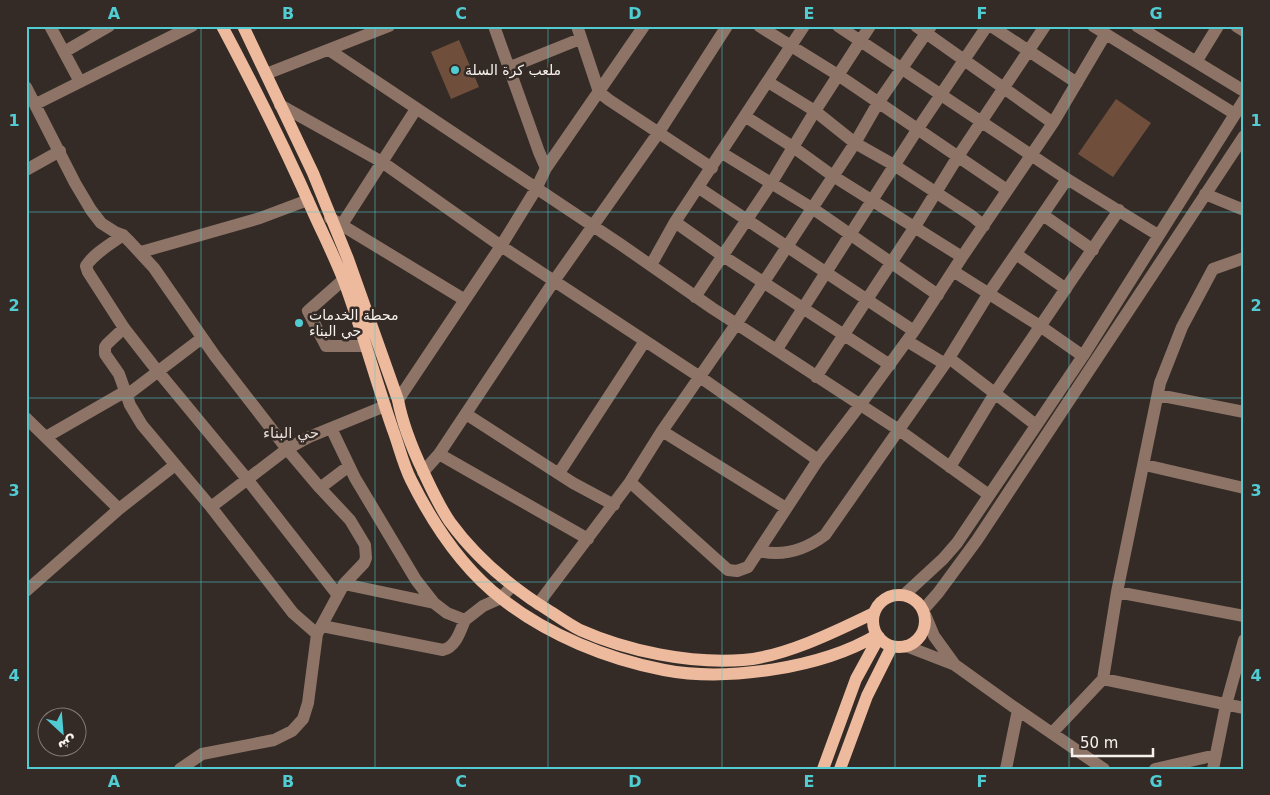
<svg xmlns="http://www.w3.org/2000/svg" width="1270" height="795" font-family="'DejaVu Sans',Vazirmatn,sans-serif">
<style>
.green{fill:#6f4f3c}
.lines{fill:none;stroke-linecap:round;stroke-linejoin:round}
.minor{stroke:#8d7466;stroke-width:12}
.major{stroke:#edba9d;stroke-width:12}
.grid{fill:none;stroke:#51ccd3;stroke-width:1;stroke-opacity:0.55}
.poi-dot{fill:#51ccd3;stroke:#342b27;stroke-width:2}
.labels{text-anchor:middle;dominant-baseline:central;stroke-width:5;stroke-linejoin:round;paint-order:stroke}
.poi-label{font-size:14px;fill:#f7f1ee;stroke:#342b27;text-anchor:start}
.neighbourhood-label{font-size:15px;fill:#e6dbd4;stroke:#342b27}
.neatline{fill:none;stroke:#51ccd3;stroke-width:2}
.grid-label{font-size:16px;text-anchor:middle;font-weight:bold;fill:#51ccd3}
</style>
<rect width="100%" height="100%" fill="#342b27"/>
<!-- green -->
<path class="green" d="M459,40L479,87L451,99L431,52Z
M1116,99L1151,123L1113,177L1078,154Z"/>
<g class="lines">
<!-- minor -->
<path class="minor" d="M50,26L80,82
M494,26L539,152L546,168
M577,26L599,92L609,100L712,168
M759,26L838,75L1007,190
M838,26L1067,179L1158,235
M916,26L1053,123
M991,26L1077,83
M1093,26L1235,114
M1137,26L1244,91
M1236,26L1244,31
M329,50L620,244L712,308L899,430L989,495
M64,52L109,26
M1196,62L1218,26
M508,68L580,39
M266,74L389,26
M768,82L815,111L855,143L894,165L972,216L984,226
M26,87L75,183L91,210L101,223L115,232L123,235L130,242L154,268L215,356L287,449L320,488L350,520L365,545L366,558L364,563L344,584L317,634L308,703L303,719L292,731L274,740L202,754L180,769
M36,104L192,26
M280,105L382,162L501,246L700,377L818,460
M746,117L793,147L833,176L962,257
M722,153L812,208L938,295
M26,170L60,151
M699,188L914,331
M1205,194L1244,210
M1043,215L1093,250
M330,218L465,300
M675,222L723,256L890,365
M341,226L416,109
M123,235C111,244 94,253 86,266L88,272L124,328L152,364L247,479L337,594
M141,252L260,218L308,200
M1016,254L1066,289
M651,265L675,222L804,26
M953,271L1040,326L1083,356
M343,280L308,311L326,346H365
M695,297L772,182L815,111L870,26
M124,328L107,344L105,347V354L119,374L130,405L142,425L211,507L293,613L317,634
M907,341L945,364
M777,349L917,130L987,26
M949,358L1036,425
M816,377L914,228L957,158L1045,26
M127,395L202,338
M1158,395L1244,412
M398,400L501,246L536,189L546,168L644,26
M466,414L573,483L614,505
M26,418L119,509
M331,428L355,478L416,580L434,603L447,613L465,620L483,606L501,598L512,586
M662,431L786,508
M46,437L126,391
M439,454L588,539
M1145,465L1244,488
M950,467L995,393L1119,210
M423,472L439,454L554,281L659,132L727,26
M559,473L645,341
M630,482L728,570L737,571L748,567L818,460L860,405L914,331L962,257L1053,123L1105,35
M320,488L349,466
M211,507L287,449L309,437L385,406
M759,551C784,557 805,550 825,535L949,358L989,293L1067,179
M344,584L434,603
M26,591L119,509L175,465
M1117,592L1244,616
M904,595L943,559L957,543L1083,356L1244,100
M538,604L630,482L662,431L737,323L855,143L878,103L931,26
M923,610L938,593L977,540L1244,136
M924,612L934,636L955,665
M322,626L443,650C456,647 460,631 465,620
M906,646L955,665L1018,710L1104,769
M1103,679L1244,708
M1052,733L1103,679L1117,592L1160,383L1182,327L1213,269L1244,258
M1006,769L1018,710
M1155,769L1216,755
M1213,769L1226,705L1244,640"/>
<!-- major -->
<path class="major" d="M222,26C255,88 286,150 314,214C324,236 335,258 344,281C362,330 376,381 393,430C399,446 403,464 411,480C433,524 463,569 502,599C548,635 607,659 664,670C727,682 822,668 877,635
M243,26L313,173L348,259L398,400C403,426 412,448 423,471C431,488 439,506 450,522C477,559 512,588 551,612C560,618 570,625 580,630C627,651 690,664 743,660C784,657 837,631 874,613
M873 621a26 26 0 1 1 52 0a26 26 0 1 1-52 0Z
M823,769L856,679L879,637
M840,769L867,696L892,646"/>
</g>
<!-- grid -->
<path class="grid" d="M201,26V769M375,26V769M548,26V769M722,26V769M895,26V769M1069,26V769M26,212H1244M26,398H1244M26,582H1244"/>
<!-- markers -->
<g class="poi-dot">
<circle cx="455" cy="70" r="5"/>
<circle cx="299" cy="323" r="5"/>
</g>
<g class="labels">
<!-- poi labels -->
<g class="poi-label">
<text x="465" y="70">ملعب كرة السلة</text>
<text x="309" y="315">محطة الخدمات<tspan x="309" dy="16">حي البناء</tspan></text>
</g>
<!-- neighbourhood labels -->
<g class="neighbourhood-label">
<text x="291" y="433">حي البناء</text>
</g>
</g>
<!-- border -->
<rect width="1270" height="795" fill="none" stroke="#342b27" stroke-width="55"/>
<!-- north arrow -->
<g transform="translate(62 732) rotate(154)"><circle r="24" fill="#342b27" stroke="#827a77"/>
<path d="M0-4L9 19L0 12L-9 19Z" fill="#51ccd3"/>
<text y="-8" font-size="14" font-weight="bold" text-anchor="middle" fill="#f7f1ee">ش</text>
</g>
<!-- scale -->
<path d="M1072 748v8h81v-8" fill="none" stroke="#f7f1ee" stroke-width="2.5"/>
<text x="1080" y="748" font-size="15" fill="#f7f1ee" stroke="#342b27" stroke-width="4" paint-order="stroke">50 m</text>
<rect x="28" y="28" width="1214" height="740" class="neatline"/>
<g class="grid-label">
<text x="114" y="19">A</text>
<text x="288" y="19">B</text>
<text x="461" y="19">C</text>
<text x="635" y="19">D</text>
<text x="809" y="19">E</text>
<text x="982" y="19">F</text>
<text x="1156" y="19">G</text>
<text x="14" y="126">1</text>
<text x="1256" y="126">1</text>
<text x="14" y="311">2</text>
<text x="1256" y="311">2</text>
<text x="14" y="496">3</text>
<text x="1256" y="496">3</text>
<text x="14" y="681">4</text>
<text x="1256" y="681">4</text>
<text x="114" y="787">A</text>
<text x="288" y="787">B</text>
<text x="461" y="787">C</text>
<text x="635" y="787">D</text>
<text x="809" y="787">E</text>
<text x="982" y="787">F</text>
<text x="1156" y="787">G</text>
</g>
</svg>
